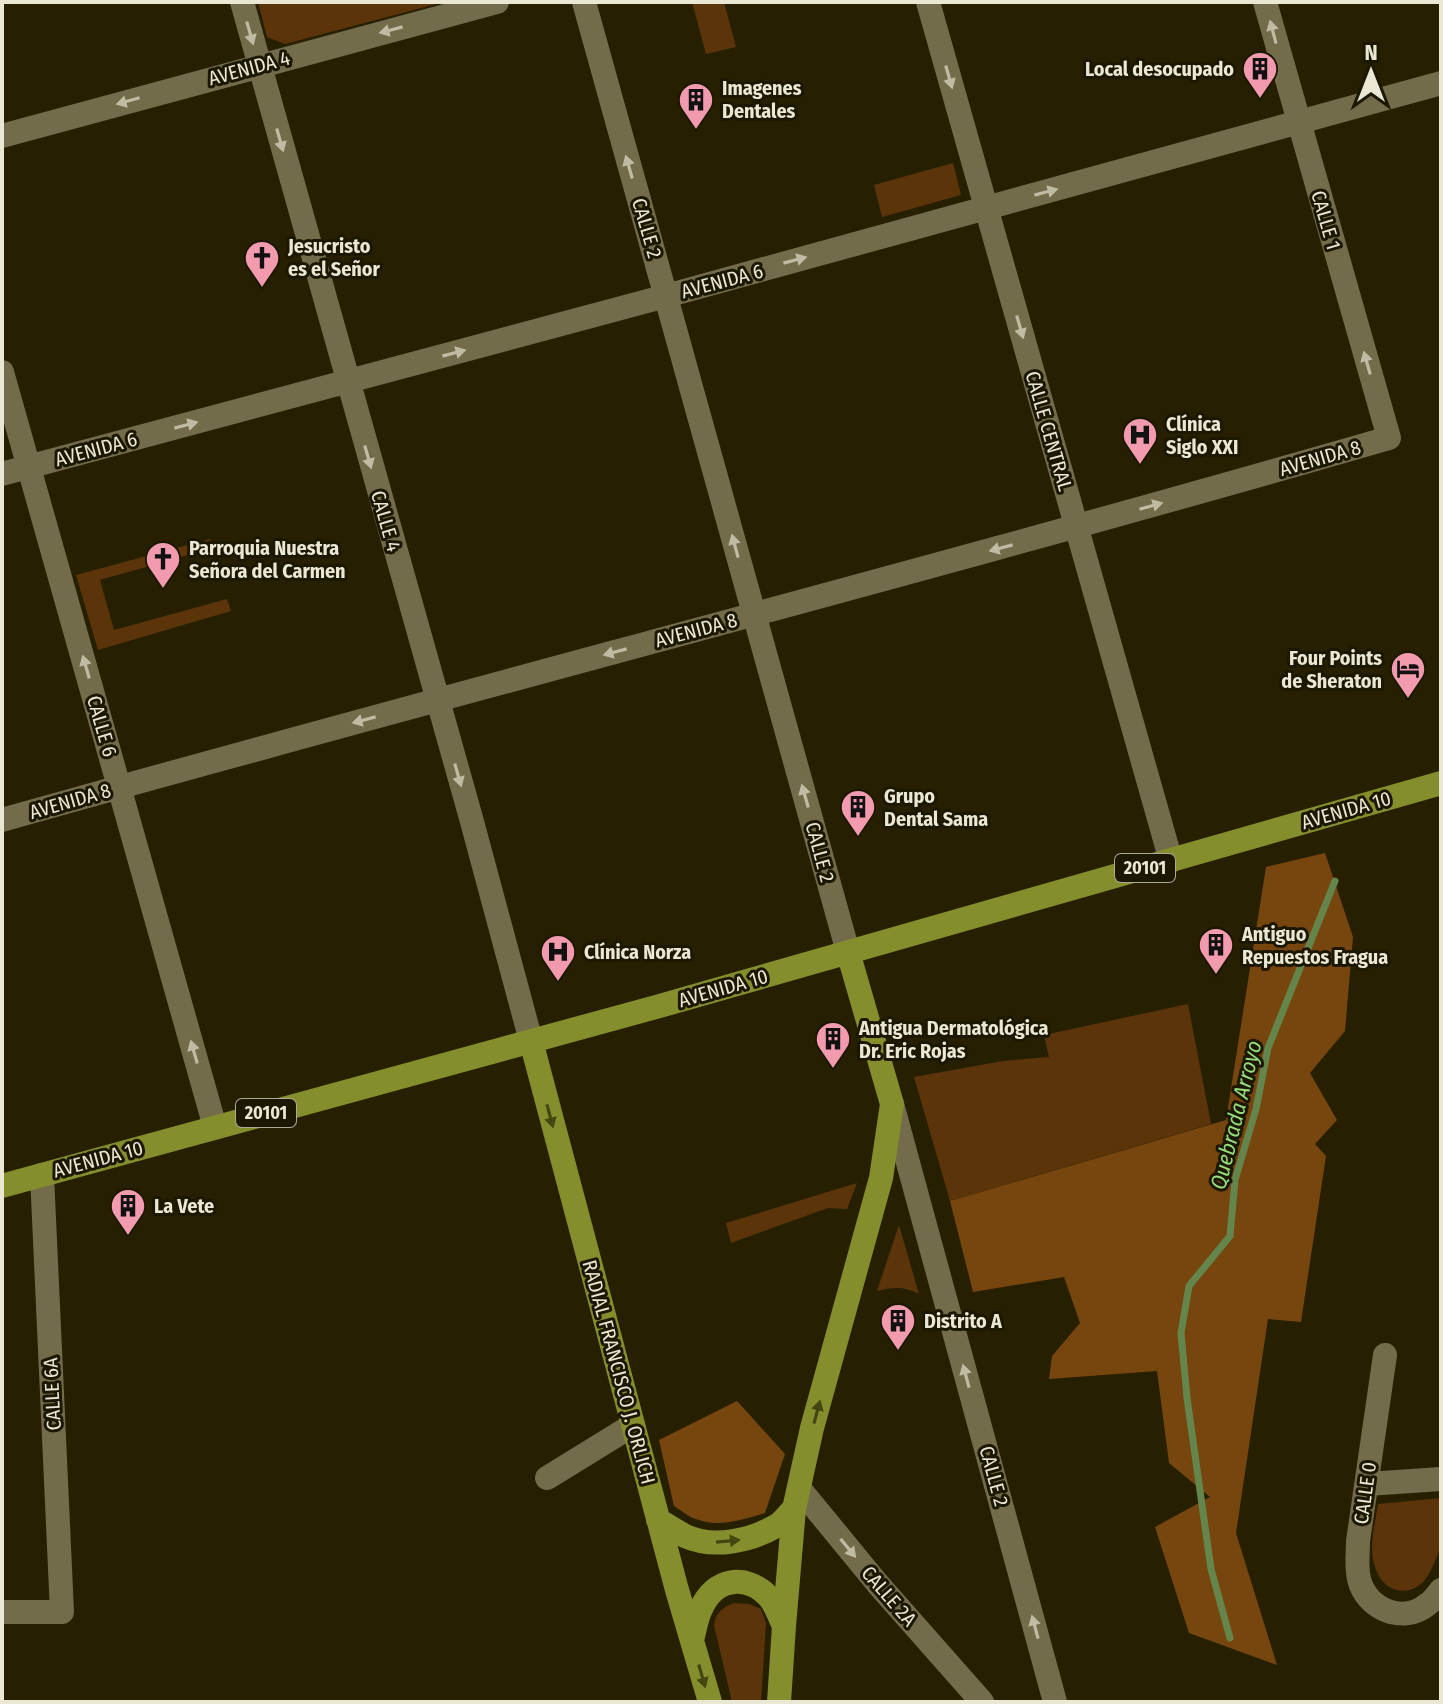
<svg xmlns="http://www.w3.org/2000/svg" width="1443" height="1704" font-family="'Fira Sans Condensed',sans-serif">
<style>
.green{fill:#5c340a}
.forest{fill:#77450e}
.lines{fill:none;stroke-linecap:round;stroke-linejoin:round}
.stream{stroke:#64864c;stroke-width:7}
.minor{stroke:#726c4b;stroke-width:24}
.major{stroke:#858e2c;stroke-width:24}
.oneway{fill:#c0bca4}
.oneway2{fill:#454712}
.labels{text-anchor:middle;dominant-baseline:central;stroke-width:6;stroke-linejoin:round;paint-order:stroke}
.shield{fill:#1b1701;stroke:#aca995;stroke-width:2}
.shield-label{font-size:18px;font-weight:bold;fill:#eae7d4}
.street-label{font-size:20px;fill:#eae7d4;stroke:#1b1701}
.poi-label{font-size:20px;font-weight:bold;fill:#eae7d4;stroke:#1b1701;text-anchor:start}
.water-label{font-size:22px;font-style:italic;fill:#96dd7b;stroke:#1b1701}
</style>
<rect width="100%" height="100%" fill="#262000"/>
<!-- green -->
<path class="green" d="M258,2H444L285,44L267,37Z
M692,2H724L736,47L706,54Z
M953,163L961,195L882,217L874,185Z
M210,539L213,548L100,580L114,630L227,599L231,611L98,650L76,575Z
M1188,1004L1211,1124L950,1201L914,1077L1003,1061L1049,1057L1044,1035Z
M857,1183L847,1209L828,1208L731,1243L726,1223Z
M899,1225L919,1294C904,1286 893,1287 877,1291Z
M1441,1498C1441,1512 1443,1528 1441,1542C1439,1554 1431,1573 1423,1582C1408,1597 1385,1592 1377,1572C1367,1551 1375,1526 1378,1504Z
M734,1603L749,1604L761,1609L766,1623L761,1702H732L714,1625C716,1612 722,1608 734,1603Z"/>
<!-- forest -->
<path class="forest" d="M1325,853L1353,937L1345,1031L1310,1073L1337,1120L1315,1144L1326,1156L1301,1322L1268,1319L1236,1533L1277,1665L1189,1633L1155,1527L1210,1497L1169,1463L1157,1371L1049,1379L1052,1356L1080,1323L1064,1277L973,1292L950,1201L1226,1120L1266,867Z
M737,1401L785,1454L765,1513C743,1520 718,1528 696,1519C688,1517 681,1510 674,1506L659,1440Z"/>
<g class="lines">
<!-- stream -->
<path class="stream" d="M1230,1638L1211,1569L1187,1398L1181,1333L1189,1286L1230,1236L1235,1180L1256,1109L1268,1048L1335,881"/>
<!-- minor -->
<path class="minor" d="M242,2L471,818L531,1041
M584,2L848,952
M928,2L1171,861
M2,136L497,2
M2,372L215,1127
M2,474L666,296L1441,83
M2,820C464,690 928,571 1389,438L1265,2
M892,1104L1055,1702
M1385,1355L1358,1541C1358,1553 1356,1566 1359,1579C1366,1609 1403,1625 1428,1604C1433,1601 1437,1595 1441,1590
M547,1478L633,1425
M1367,1484L1441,1479
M799,1488L877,1583L982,1702
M2,1612H62L42,1175"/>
<!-- major -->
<path class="major" d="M531,1041L677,1590L710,1702
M2,1186L656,1007L1441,783
M658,1520C667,1525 676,1531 685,1536C714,1549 750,1541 776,1526C783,1522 788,1514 794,1509
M692,1640C695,1630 696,1619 701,1609C714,1578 746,1573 769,1597C776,1605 779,1616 784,1626
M779,1702L784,1626L794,1509L812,1428L881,1178L892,1104L848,952"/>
</g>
<!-- one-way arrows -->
<defs><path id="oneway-solid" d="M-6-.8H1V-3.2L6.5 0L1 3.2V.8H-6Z" transform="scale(2)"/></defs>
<g class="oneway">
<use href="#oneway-solid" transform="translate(391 30) rotate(165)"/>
<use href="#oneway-solid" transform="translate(1273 32) rotate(-105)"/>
<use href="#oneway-solid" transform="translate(250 33) rotate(74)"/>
<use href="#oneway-solid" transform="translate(949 77) rotate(74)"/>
<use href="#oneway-solid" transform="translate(128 101) rotate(164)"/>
<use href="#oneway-solid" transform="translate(280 140) rotate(74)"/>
<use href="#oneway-solid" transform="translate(629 167) rotate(-106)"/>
<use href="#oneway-solid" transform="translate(1046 192) rotate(-15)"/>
<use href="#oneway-solid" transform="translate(795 260) rotate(-15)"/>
<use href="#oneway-solid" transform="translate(1020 327) rotate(74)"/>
<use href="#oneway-solid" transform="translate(454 353) rotate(-15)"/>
<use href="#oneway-solid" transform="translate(1367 363) rotate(-106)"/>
<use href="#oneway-solid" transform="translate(186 425) rotate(-15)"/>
<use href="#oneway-solid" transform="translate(368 457) rotate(74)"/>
<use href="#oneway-solid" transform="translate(1151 506) rotate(-16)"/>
<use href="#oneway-solid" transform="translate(735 546) rotate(-105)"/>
<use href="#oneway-solid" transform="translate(1001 548) rotate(165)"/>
<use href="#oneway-solid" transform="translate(615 652) rotate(165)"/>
<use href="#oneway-solid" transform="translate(86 667) rotate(-106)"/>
<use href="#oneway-solid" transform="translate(364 720) rotate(165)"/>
<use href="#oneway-solid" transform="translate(458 775) rotate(74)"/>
<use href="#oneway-solid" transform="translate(805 796) rotate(-106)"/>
<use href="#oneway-solid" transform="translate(194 1052) rotate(-106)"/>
<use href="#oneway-solid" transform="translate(966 1376) rotate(-105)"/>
<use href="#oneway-solid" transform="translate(848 1548) rotate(51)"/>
<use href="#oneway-solid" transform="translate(1035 1627) rotate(-105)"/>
</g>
<g class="oneway2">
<use href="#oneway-solid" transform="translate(550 1116) rotate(75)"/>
<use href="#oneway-solid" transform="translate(817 1412) rotate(-75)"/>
<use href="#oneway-solid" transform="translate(728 1541) rotate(-5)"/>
<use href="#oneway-solid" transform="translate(702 1676) rotate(74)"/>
</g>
<!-- icons -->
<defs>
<symbol id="building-pin" viewBox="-11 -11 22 30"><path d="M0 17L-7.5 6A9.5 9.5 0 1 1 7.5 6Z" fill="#f29aae" stroke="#1b1701"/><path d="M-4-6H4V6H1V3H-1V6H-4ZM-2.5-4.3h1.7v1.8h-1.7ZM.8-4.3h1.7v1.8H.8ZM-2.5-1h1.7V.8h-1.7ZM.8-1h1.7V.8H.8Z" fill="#111"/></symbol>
<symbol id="church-pin" viewBox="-11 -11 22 30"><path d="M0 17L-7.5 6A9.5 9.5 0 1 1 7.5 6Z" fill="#f29aae" stroke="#1b1701"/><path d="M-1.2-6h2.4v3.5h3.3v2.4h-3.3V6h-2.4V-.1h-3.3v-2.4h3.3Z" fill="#111"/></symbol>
<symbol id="hospital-pin" viewBox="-11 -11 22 30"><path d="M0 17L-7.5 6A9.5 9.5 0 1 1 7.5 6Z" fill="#f29aae" stroke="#1b1701"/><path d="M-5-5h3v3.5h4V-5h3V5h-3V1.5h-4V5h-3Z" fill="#111"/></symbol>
<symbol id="hotel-pin" viewBox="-11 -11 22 30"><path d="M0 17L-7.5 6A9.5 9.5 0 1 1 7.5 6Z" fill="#f29aae" stroke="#1b1701"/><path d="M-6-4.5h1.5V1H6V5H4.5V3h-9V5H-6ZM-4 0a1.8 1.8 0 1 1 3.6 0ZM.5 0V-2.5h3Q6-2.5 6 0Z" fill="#111"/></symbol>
</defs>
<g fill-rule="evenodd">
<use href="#building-pin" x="1240" y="49" width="40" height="54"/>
<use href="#building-pin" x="676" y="80" width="40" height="54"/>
<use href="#church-pin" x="242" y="238" width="40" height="54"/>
<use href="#hospital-pin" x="1120" y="415" width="40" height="54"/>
<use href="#church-pin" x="143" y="539" width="40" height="54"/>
<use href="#hotel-pin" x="1388" y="649" width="40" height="54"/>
<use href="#building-pin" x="838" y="787" width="40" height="54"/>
<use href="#building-pin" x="1196" y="925" width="40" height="54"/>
<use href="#hospital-pin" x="538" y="932" width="40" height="54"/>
<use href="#building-pin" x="813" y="1019" width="40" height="54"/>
<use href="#building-pin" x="108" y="1186" width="40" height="54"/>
<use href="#building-pin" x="878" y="1301" width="40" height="54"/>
</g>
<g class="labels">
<!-- shield labels -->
<g class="shield">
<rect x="1115" y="854" width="60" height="28" rx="6"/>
<rect x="236" y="1099" width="60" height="28" rx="6"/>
</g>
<g class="shield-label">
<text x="1145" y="868">20101</text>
<text x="266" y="1113">20101</text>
</g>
<!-- street labels -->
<g class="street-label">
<text transform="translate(249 68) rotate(-15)">AVENIDA 4</text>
<text transform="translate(1326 220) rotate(74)">CALLE 1</text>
<text transform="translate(647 228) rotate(74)">CALLE 2</text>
<text transform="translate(722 281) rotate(-15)">AVENIDA 6</text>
<text transform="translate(1049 431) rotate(74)">CALLE CENTRAL</text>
<text transform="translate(96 449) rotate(-15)">AVENIDA 6</text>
<text transform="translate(1320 458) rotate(-16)">AVENIDA 8</text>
<text transform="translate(386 521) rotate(74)">CALLE 4</text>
<text transform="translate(696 630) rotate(-15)">AVENIDA 8</text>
<text transform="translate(102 726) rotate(74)">CALLE 6</text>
<text transform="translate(70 801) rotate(-16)">AVENIDA 8</text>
<text transform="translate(1346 810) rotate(-16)">AVENIDA 10</text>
<text transform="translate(820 852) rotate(75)">CALLE 2</text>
<text transform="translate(723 988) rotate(-16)">AVENIDA 10</text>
<text transform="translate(98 1159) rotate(-15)">AVENIDA 10</text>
<text transform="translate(619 1372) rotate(75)">RADIAL FRANCISCO J. ORLICH</text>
<text transform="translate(52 1394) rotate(-93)">CALLE 6A</text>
<text transform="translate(994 1476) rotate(75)">CALLE 2</text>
<text transform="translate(1365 1493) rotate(-82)">CALLE 0</text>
<text transform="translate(889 1596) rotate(49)">CALLE 2A</text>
</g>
<!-- poi labels -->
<g class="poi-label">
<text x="1234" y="69" text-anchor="end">Local desocupado</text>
<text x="722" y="88">Imagenes<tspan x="722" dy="23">Dentales</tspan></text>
<text x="288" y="246">Jesucristo<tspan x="288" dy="23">es el Señor</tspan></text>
<text x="1166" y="424">Clínica<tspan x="1166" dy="23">Siglo XXI</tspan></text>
<text x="189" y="548">Parroquia Nuestra<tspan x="189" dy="23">Señora del Carmen</tspan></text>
<text x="1382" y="658" text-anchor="end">Four Points<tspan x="1382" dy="23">de Sheraton</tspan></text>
<text x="884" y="796">Grupo<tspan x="884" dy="23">Dental Sama</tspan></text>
<text x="1242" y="934">Antiguo<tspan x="1242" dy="23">Repuestos Fragua</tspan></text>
<text x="584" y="952">Clínica Norza</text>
<text x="859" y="1028">Antigua Dermatológica<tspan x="859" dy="23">Dr. Eric Rojas</tspan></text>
<text x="154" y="1206">La Vete</text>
<text x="924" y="1321">Distrito A</text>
</g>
<!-- water labels -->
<g class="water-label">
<text transform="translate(1236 1115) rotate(-76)">Quebrada Arroyo</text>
</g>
</g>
<!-- border -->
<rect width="1443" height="1704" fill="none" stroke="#eae7d4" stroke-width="8"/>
<!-- north arrow -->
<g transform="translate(1371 72)" stroke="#1b1701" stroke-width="6" paint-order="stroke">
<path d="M0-6L14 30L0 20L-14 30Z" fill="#eae7d4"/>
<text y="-12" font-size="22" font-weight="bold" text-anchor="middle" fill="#eae7d4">N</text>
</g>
</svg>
